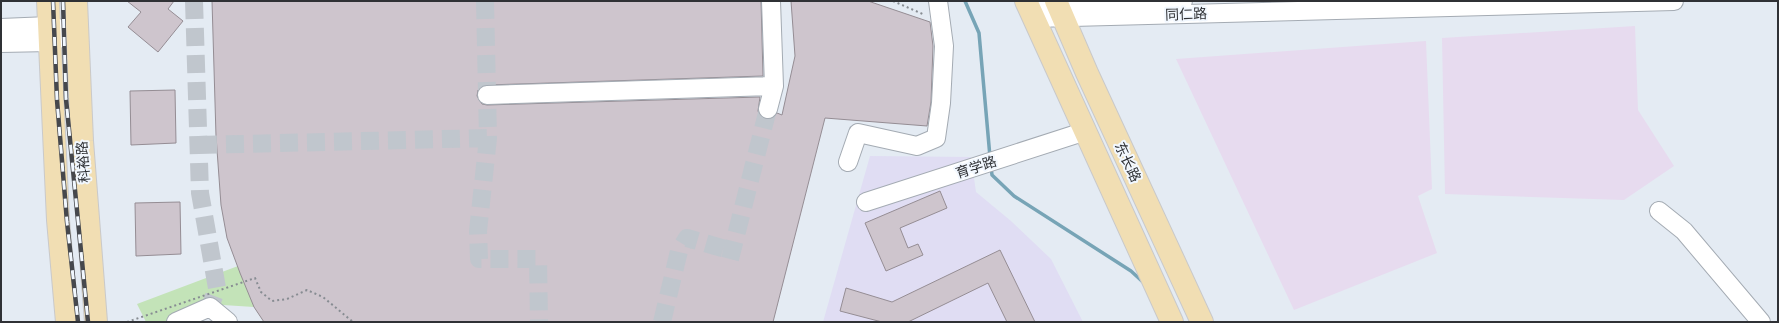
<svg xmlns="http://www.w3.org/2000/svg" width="1779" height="323" font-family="Arial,'Noto Sans SC',sans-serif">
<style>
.commercial{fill:#e7dbef}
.education{fill:#e0ddf3}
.green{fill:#c3e3b8}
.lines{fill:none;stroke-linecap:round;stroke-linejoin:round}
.stream{stroke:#77a4b6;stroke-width:3.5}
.building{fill:#cec5cd;stroke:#958d94}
.minor-tunnel{stroke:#c0c6cd;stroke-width:18;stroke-dasharray:18 9;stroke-linecap:butt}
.minor-casing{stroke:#a4abb3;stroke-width:20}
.major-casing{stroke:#c9c9ca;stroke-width:24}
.path{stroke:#878c92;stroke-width:2;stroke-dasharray:2 3;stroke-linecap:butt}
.minor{stroke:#fff;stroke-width:18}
.major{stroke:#f1deb3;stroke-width:22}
.rail-casing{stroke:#46484d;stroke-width:4.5}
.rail{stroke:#f2f8ff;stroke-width:3;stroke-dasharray:9;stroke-linecap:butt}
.path-bridge{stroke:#878c92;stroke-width:2;stroke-dasharray:2 3;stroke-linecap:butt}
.labels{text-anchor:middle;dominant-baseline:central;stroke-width:4;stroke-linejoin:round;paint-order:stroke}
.street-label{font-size:14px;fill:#2f3135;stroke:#f2f8ff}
</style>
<rect width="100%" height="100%" fill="#e4ebf3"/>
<!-- commercial -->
<path class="commercial" d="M1635,26L1638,110L1674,166L1624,200L1445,194L1442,38Z
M1426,41L1432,189L1418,196L1437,253L1294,310L1176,59Z"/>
<!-- education -->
<path class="education" d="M870,156L971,157L976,192L1011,221L1051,259L1083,322H823Z"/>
<!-- green -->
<path class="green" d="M238,266L396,322H264L254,307L223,305L170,322H146L137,304Z"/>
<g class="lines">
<!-- stream -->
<path class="stream" d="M965,1L979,33L990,157
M991,167L992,175L1014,196L1131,271L1144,283"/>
</g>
<!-- building -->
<path class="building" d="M127,1H174L168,9L183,21L158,52L128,27L141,12Z
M212,1H761L763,76L487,85L482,86L478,90L477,96L482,104L487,105L760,97L758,111L760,116L766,119H771L777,113L782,115L795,56L791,1H868L930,22L933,46L931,102L927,126L825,118L773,322H264L254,307L240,273L227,238L221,205L216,136Z
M175,90L176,143L131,145L130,91Z
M940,191L947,208L900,228L908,248L918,244L923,255L886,271L865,223Z
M180,202L181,254L136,256L135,203Z
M1000,250L1035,322H1007L988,283L908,322H882L840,311L846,288L892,302Z"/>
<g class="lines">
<!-- minor-tunnel -->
<path class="minor-tunnel" d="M194,1L200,193L217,288L210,307
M485,1L488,138L478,231L479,259H538L539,322
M199,145L488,138
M730,259L768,109
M662,322L679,251L687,238L732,251"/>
<defs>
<path id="minor" d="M1028,4L1183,1
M1034,18L1674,1
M1,28L49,26L62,29
M1,43L50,42L77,32
M487,95L774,86L771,1
M768,109L774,86
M848,162L858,133L917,146L936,138L941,103L944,46L938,1
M866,202L1086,131
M1659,211L1684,231L1761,322
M176,322L210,307L228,322"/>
<path id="major" d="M48,1L58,220L67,322
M76,1L82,141L96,322
M1026,1L1172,322
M1056,1L1087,73L1202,322"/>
</defs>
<!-- minor casing -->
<use href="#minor" class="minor-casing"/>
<!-- major casing -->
<use href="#major" class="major-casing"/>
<!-- path -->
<path class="path" d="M893,1L925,15"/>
<!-- minor -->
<use href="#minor" class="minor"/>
<!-- major -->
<use href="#major" class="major"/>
<defs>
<path id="rail" d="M53,1L57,100L67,222L78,322
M63,1L66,99L88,322"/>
</defs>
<!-- rail casing -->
<use href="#rail" class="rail-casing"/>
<!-- rail -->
<use href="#rail" class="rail"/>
<!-- path-bridge -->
<path class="path-bridge" d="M127,322L255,278L261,292L272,301L287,299L307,290L323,297L353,322"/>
</g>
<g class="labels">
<!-- street labels -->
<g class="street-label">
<text transform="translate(1186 14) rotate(-2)">同仁路</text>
<text transform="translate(83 162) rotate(-94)">科裕路</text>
<text transform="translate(1128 162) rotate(65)">东长路</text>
<text transform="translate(976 167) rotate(-18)">育学路</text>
</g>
</g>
<!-- border -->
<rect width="1779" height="323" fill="none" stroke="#2f3135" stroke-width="4"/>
</svg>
